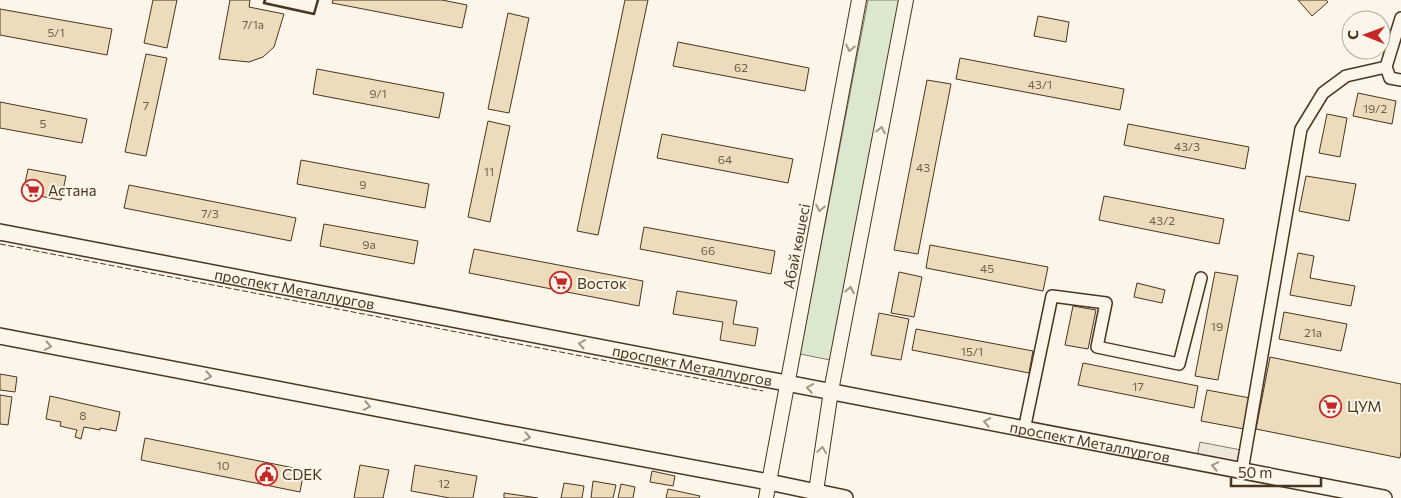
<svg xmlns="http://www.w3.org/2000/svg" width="1401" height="498" font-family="Commissioner,sans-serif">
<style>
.green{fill:#dce7d0;stroke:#887966}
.parking{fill:#ede7d9;stroke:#887966}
.building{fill:#ecdcbc;stroke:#4a3520}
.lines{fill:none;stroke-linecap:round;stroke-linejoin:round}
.minor-casing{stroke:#4a3520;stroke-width:14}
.tertiary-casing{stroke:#4a3520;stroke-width:16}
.secondary-casing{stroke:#4a3520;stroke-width:18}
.minor{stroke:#fbf6e9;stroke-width:11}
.tertiary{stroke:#fbf6e9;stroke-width:14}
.secondary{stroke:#fbf6e9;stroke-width:15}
.fence{stroke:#4a3520;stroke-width:1;stroke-dasharray:6 2.5;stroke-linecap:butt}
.wall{stroke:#4a3520;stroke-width:2.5}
.oneway{stroke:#a29684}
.labels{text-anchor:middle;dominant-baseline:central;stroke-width:4;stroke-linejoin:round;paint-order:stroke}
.number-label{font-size:12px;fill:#725f47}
.poi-label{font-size:15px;fill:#4a3520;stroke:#fbf6e9;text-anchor:start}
.street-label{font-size:15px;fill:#4a3520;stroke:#fbf6e9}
</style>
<rect width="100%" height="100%" fill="#fbf6e9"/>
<!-- green -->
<path class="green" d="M868,0H900L830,360L800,354Z"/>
<!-- parking -->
<path class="parking" d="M1200,442L1246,451L1242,471L1196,462Z"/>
<!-- building -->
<path class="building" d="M153,0H177L167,48L144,43Z
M230,0H250L249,7L284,14L274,47L263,57L249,62L219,59Z
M333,0H442L467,5L462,28L332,3Z
M625,0H648L598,235L577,231Z
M1298,0H1326L1328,2L1312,16Z
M0,9L112,29L107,55L0,35Z
M508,13L529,18L509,113L488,109Z
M1038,16L1069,22L1066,42L1034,36Z
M678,42L809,68L805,91L673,66Z
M146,54L167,58L146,156L125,152Z
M960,58L1124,89L1120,110L956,79Z
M317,69L444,93L439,118L313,94Z
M927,80L951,84L918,254L894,250Z
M1358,93L1396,101L1392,124L1353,116Z
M0,102L87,119L82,143L0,128Z
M1327,114L1347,118L1340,157L1319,153Z
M488,121L510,126L490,222L468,217Z
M1128,124L1249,147L1245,169L1124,145Z
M662,134L793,159L788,183L657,158Z
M301,160L429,184L425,208L297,184Z
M28,169L66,176L61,200L23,193Z
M1306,176L1356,184L1349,221L1299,211Z
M129,185L296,218L291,241L124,208Z
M1104,196L1224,219L1219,244L1099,220Z
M324,224L418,241L414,264L320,246Z
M644,227L775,251L771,274L640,249Z
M930,245L1048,267L1043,291L926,268Z
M474,249L643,281L639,306L469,273Z
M1298,253L1314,256L1310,278L1355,286L1351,306L1290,295Z
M899,272L922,277L914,317L891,313Z
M1215,272L1238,276L1218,380L1195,376Z
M1137,283L1165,290L1162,303L1134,297Z
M677,291L737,301L733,324L758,328L755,346L720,340L723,322L673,314Z
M1073,306L1096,310L1088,349L1065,345Z
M1284,312L1347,324L1341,351L1279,339Z
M879,313L909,319L901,360L871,355Z
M916,329L1033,351L1029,373L912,350Z
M1270,357L1401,384V451L1400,458L1256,429Z
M1083,363L1198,386L1194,408L1078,385Z
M0,374L17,377L15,392L0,390Z
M1207,390L1250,398L1244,429L1201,421Z
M0,395L12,397L8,425L0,424Z
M50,396L120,412L116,431L100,428V430L84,427L81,439L75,437L77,430L60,426L61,422L46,419Z
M145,438L304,470L300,492L141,460Z
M360,465L389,470L383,498H354Z
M415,465L477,476L473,498H450L411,491Z
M652,471L675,476L673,486L650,482Z
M593,481L616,485L613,498H591Z
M564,483L584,486L582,498H561Z
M621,484L635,487L633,498H618Z
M668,489L700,496L699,498H666Z
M504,493L538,498H504Z"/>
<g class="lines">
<defs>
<path id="minor" d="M1401,18L1386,67L1390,78L1401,80
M1024,430L1052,296L1106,303L1097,347L1179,364L1201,278
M1242,471L1301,129L1323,93L1346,76L1386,67"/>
<path id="tertiary" d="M766,498L859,0
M815,498L831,391L906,0"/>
<g id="secondary">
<path id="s1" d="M0,232L1384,498"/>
<path d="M0,336L495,431L769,482L845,498"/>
</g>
</defs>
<!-- minor casing -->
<use href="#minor" class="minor-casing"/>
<!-- tertiary casing -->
<use href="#tertiary" class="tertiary-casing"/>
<!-- secondary casing -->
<use href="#secondary" class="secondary-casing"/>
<!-- minor -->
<use href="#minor" class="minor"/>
<!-- tertiary -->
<use href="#tertiary" class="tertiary"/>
<!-- secondary -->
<use href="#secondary" class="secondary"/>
<!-- fence -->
<path class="fence" d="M0,244L763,391"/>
<!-- wall -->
<path class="wall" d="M265,0L264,3L314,14L318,0"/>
</g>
<!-- one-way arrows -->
<defs><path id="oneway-chevron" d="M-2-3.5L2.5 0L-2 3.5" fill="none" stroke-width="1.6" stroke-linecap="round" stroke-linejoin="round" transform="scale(1.25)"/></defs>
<g class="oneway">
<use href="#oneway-chevron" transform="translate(850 48) rotate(101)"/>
<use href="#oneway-chevron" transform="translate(881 130) rotate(-79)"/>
<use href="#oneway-chevron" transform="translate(820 208) rotate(101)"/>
<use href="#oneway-chevron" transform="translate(850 290) rotate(-79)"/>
<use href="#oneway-chevron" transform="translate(582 344) rotate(-169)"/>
<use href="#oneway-chevron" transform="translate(48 346) rotate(11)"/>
<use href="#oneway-chevron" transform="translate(208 376) rotate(10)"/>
<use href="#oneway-chevron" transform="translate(810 388) rotate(-170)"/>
<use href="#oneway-chevron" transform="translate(367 406) rotate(11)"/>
<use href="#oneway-chevron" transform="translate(987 422) rotate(-169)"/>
<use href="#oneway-chevron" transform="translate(527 437) rotate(11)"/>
<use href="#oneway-chevron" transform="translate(822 450) rotate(-82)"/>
<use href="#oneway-chevron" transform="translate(1215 466) rotate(-169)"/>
</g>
<!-- icons -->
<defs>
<symbol id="supermarket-ring" viewBox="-11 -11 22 22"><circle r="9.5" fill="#fbf6e9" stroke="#c62828" stroke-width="1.5"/><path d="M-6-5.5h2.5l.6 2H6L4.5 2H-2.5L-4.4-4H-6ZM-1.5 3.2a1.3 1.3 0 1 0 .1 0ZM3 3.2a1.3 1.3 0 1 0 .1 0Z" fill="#c62828"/></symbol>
<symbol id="civic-ring" viewBox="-11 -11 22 22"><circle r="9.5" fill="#fbf6e9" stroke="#c62828" stroke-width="1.5"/><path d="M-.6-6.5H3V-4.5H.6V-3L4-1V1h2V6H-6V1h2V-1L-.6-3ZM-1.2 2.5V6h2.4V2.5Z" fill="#c62828"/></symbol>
</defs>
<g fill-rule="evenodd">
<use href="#supermarket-ring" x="20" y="178" width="25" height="25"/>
<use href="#supermarket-ring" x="548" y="270" width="25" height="25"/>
<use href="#supermarket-ring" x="1318" y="394" width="25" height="25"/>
<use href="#civic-ring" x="254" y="462" width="25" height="25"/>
</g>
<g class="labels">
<!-- number labels -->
<g class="number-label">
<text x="253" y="24">7/1a</text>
<text x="56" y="32">5/1</text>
<text x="741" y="67">62</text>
<text x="1040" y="84">43/1</text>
<text x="378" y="93">9/1</text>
<text x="146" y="105">7</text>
<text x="1375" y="108">19/2</text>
<text x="43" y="123">5</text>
<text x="1187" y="146">43/3</text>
<text x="725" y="159">64</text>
<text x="923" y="167">43</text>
<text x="489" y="171">11</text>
<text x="363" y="184">9</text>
<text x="210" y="213">7/3</text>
<text x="1162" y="220">43/2</text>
<text x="369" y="244">9а</text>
<text x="708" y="250">66</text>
<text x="987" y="268">45</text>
<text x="1217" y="326">19</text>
<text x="1313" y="332">21а</text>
<text x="972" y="351">15/1</text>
<text x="1138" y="386">17</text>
<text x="83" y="415">8</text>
<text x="223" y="465">10</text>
<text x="444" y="483">12</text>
</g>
<!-- poi labels -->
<g class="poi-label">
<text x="48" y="190">Астана</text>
<text x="577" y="283">Восток</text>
<text x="1347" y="406">ЦУМ</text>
<text x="282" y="474">CDEK</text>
</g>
<!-- street labels -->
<g class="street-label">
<text transform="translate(796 246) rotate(-79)">Абай көшесі</text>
<text stroke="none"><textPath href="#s1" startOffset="300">проспект Металлургов</textPath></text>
<text stroke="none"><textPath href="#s1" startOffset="705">проспект Металлургов</textPath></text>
<text stroke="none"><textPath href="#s1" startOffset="1110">проспект Металлургов</textPath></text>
</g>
</g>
<!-- north arrow -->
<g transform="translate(1366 35) rotate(271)"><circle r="24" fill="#fbf6e9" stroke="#b4a999"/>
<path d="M0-4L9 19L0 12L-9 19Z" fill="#c62828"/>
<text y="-8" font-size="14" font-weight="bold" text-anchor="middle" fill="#4a3520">С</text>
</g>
<!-- scale -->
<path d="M1231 478v8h90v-8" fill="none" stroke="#4a3520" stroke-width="2.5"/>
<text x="1238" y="478" font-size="15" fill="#4a3520" stroke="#fbf6e9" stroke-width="4" paint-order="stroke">50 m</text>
</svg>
